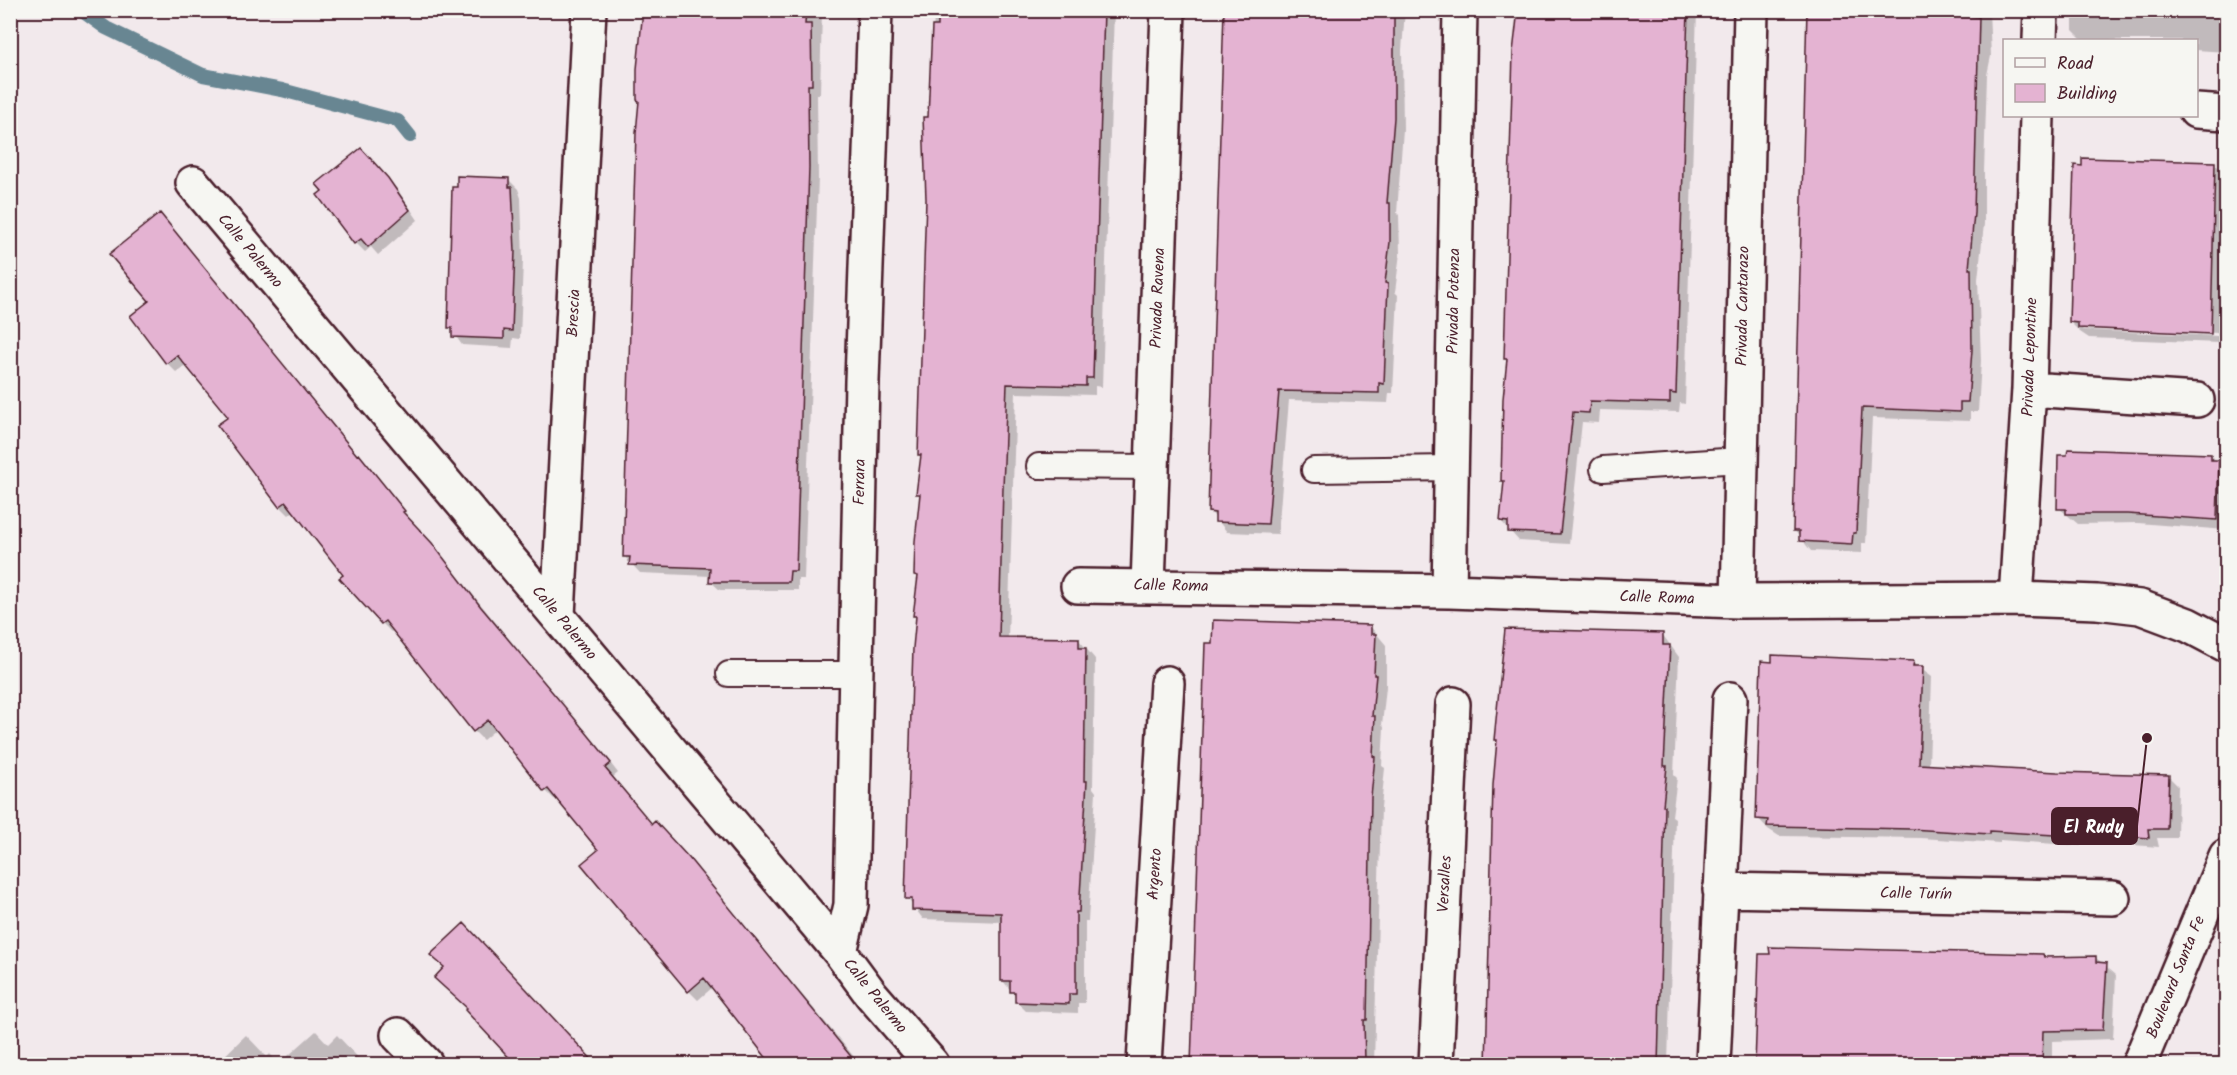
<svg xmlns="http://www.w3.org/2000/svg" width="2237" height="1075" font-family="Kalam,sans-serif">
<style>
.shadow{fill:#0003;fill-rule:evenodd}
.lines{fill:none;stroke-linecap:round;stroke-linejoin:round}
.stream{stroke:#678692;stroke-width:14}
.building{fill:#e4b3d2;stroke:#4a1f2b;stroke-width:1.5}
.service-casing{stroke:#4a1f2b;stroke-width:28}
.minor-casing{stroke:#4a1f2b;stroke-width:38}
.secondary-casing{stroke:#4a1f2b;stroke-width:38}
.service{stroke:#f6f6f2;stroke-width:24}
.minor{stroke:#f6f6f2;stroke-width:33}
.secondary{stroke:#f6f6f2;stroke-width:33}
.labels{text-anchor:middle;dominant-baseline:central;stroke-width:5;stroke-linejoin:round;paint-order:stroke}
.street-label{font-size:16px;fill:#4a1f2b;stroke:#f6f6f2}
.leader{fill:none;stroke:#4a1f2b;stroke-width:2}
.callout-dot{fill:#4a1f2b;stroke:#f6f6f2;stroke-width:2}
.callout{fill:#4a1f2b;stroke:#4a1f2b;stroke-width:2}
.callout-label{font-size:18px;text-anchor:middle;font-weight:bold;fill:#fff}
</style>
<rect width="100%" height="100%" fill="#f2e9ec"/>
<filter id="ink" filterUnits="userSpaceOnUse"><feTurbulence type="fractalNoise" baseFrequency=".0167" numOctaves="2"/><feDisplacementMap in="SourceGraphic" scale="12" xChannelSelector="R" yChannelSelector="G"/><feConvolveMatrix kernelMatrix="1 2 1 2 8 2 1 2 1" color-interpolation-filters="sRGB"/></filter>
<g filter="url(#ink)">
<!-- shadow -->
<path class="shadow" d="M643,10H822L820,94H817L818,177L804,579H798V590H720L710,581L711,576L640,573L624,556Z
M934,10H1114L1102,387L1095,386V395L1016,393L1008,639L1079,640L1095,659L1093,788L1096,792L1088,921H1085V1003H1078V1013L1026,1011L1017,1002L1016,997L1003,981L1002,922L923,919L907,898L918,618L915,615L921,497L918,493L922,457L920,455Z
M1225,10H1405L1402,50L1403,129L1397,213L1399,215L1400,253L1395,292L1398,295L1393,393H1389L1388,403L1289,400L1278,534L1227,532L1210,511Z
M1516,10H1697L1685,404L1680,403L1679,412L1600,410L1599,423L1582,422L1569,544L1519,541L1501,521L1506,483L1503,481Z
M1810,10H1989L1991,56L1987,75L1984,172V224L1978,279L1981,361L1978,412H1970V421L1872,418L1866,543H1862V553L1811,551L1794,530Z
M2073,10H2226V52L2196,50V40H2083L2073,30Z
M370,159L397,189L418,220L378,255L371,247L365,252L356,243L319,195Z
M2214,163L2224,173L2220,343L2089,338L2080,332L2070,322ZM2080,327L2218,333V336L2083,330Z
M509,180L518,189L521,198L523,261L520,339L513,338L512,348L462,345L449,327Z
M160,215L594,742L618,773L613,777L652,825L697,869L860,1064H775L713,987L698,1000L689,991L600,850L557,797L554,799L546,791L496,729L483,740L474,731L394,630L391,632L382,623L295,510L289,515L280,506L231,417L187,364L176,372L167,363L132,316L152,301Z
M2211,456L2226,470V530L2138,523L2078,524L2059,508L2069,457Z
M1370,626L1386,645V687L1382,725L1384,727L1382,766L1385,768L1381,807L1374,1064H1194Z
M1662,634L1679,657L1674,775L1677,778L1672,816L1675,818L1668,1064H1487L1498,742L1495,739Z
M1913,663L1932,677L1929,766L2057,774L2168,776L2178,786L2177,838H2157L2159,847L2081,841V846L2000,840V843L1921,838L1779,836L1768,829L1758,818Z
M2096,958L2116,975L2113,1039L2052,1041V1064H1757L2046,959Z
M316,1031L328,1044L337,1035L364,1064H279Z
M246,1035L267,1057L270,1054L279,1064H216Z"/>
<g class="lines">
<!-- stream -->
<path class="stream" d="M81,10L106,28L203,75L282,90L398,121L410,136"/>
</g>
<!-- building -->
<path class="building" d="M643,10H806L805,24H811L812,85H808L809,167L796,571H790L789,582H709L710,568L629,565L630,557H623L636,133L639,101L637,100V69Z
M938,10H1104L1093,378H1086V386L1007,384L1003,488L999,637L1079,638V648H1086L1084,781H1087L1079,912H1076V994H1069V1004L1015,1002V992H1010V981H1001V913L912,910V899H905L913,648L916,616H913L918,576L914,575L915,541L920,494H916L921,455H918L926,199L923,117H928L932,26H938Z
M1224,10H1394V118L1387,203H1390V242L1385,283L1388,284L1384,384L1379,383V393L1279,391L1268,524L1215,522V513L1208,512Z
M1518,10H1688L1676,394L1670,393V403L1590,401L1589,413L1573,412L1560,534L1508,532V522L1500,521L1504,481H1501L1503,399L1507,359H1504L1513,52Z
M1807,10H1973L1972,16L1979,17L1974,213L1969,269H1971L1972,350L1968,402H1960V412L1862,408L1856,533H1853L1852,544L1799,541V531H1793Z
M361,148L388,178L410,210L368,247L361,239L354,244L317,195L322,191L316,184Z
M2082,158L2215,162L2211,334L2078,328V323L2069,322L2074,165L2082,166Z
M457,176L509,178V187H512L515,251L512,331L504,330V339L452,337V328H448L452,187H457Z
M160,213L357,455L359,454L405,511L403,512L432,543L481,607L585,731L611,763L605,768L652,824L655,821L689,858L858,1065H772L704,978L688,992L581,864L598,850L548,789L544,792L488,720L473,732L385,621L381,624L339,578L343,575L286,502L279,507L217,425L228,417L177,355L166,364L130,316L149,301L109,254Z
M2068,449L2211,454V460H2219L2217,520L2127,514H2066V509H2057L2058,455H2067Z
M1213,620L1371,625V634H1376L1374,675H1376L1372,716H1375L1373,756L1375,757L1371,797L1367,1020H1364L1365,1061L1358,1060L1357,1065H1191L1205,643H1212Z
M1505,629L1663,633V645H1670L1664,766H1667L1663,806H1665L1658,1065H1486L1493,785L1497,740H1494Z
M1772,655L1914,661L1913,666H1923L1919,764L2057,772L2169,775L2167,829H2148L2149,838L2072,832L2071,836L1990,831V834L1910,829L1767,826L1768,820L1756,819L1761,661L1772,662Z
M464,923L516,978L597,1065H516L465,1010L467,1008L434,978L444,967L430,955Z
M1769,947L2043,954L2044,957L2096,956V962L2107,963L2103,1030L2043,1031L2042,1065H1755L1759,954H1770Z"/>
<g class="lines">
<defs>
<path id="service" d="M1039,466L1152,467
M1603,469L1740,460
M1314,470L1452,468
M729,674H856"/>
<path id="minor" d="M2040,40L2041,10
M2196,111L2226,113
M193,183L840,952L871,994L932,1064
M2029,389L2197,400
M1078,586L1449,591L1738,601L2016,599L2097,602L2140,607L2188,625L2226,645
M1148,586L1168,10
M1449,591L1460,10
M2016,599L2029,389L2037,116
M1738,601L1751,10
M558,616L589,10
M1720,890L2113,898
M840,952L851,905L862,381L875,10
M398,1035L426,1064
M1144,1064L1167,683
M1436,1064L1453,704
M1713,1064L1730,699"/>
<path id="secondary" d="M2139,1064L2226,856"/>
</defs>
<!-- service casing -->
<use href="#service" class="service-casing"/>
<!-- minor casing -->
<use href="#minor" class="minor-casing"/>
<!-- secondary casing -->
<use href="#secondary" class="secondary-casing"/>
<!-- service -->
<use href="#service" class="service"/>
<!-- minor -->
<use href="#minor" class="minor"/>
<!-- secondary -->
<use href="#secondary" class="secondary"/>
</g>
</g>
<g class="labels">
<!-- street labels -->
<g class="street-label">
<text transform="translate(250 251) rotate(50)">Calle Palermo</text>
<text transform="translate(1158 298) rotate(-88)">Privada Ravena</text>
<text transform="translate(1454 301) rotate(-89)">Privada Potenza</text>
<text transform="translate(1743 306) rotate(-89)">Privada Cantarazo</text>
<text transform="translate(574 313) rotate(-87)">Brescia</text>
<text transform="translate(2030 357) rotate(-88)">Privada Lepontine</text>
<text transform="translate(860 482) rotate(-89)">Ferrara</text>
<text transform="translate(1171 586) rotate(1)">Calle Roma</text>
<text transform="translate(1657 598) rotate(2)">Calle Roma</text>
<text transform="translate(564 623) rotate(50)">Calle Palermo</text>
<text transform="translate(1155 874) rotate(-86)">Argento</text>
<text transform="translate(1445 884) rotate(-87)">Versalles</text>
<text transform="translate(1916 894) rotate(1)">Calle Turín</text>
<text transform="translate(2176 977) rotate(-68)">Boulevard Santa Fe</text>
<text transform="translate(875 996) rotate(51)">Calle Palermo</text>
</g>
</g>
<!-- callouts -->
<path class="leader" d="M2147 738L2137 826"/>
<circle class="callout-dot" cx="2147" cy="738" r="6"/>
<rect class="callout" x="2052" y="808" width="85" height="36" rx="6"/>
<g class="callout-label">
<text x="2094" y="833">El Rudy</text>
</g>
<!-- margin -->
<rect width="2237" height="1075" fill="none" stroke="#f6f6f2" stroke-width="36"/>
<rect x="18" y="18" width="2201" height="1039" fill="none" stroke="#4a1f2b" stroke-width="2" filter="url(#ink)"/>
<!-- legend -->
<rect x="2003" y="39" width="195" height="78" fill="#f6f6f2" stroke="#b1a0a2" stroke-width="1.5"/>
<rect x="2015" y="58" width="30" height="9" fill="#f6f6f2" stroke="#b1a0a2" stroke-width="1.5"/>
<text x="2057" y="69" font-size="18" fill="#4a1f2b">Road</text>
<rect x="2015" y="84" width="30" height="18" fill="#e4b3d2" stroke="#b1a0a2" stroke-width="1.5"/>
<text x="2057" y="99" font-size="18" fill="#4a1f2b">Building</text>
</svg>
